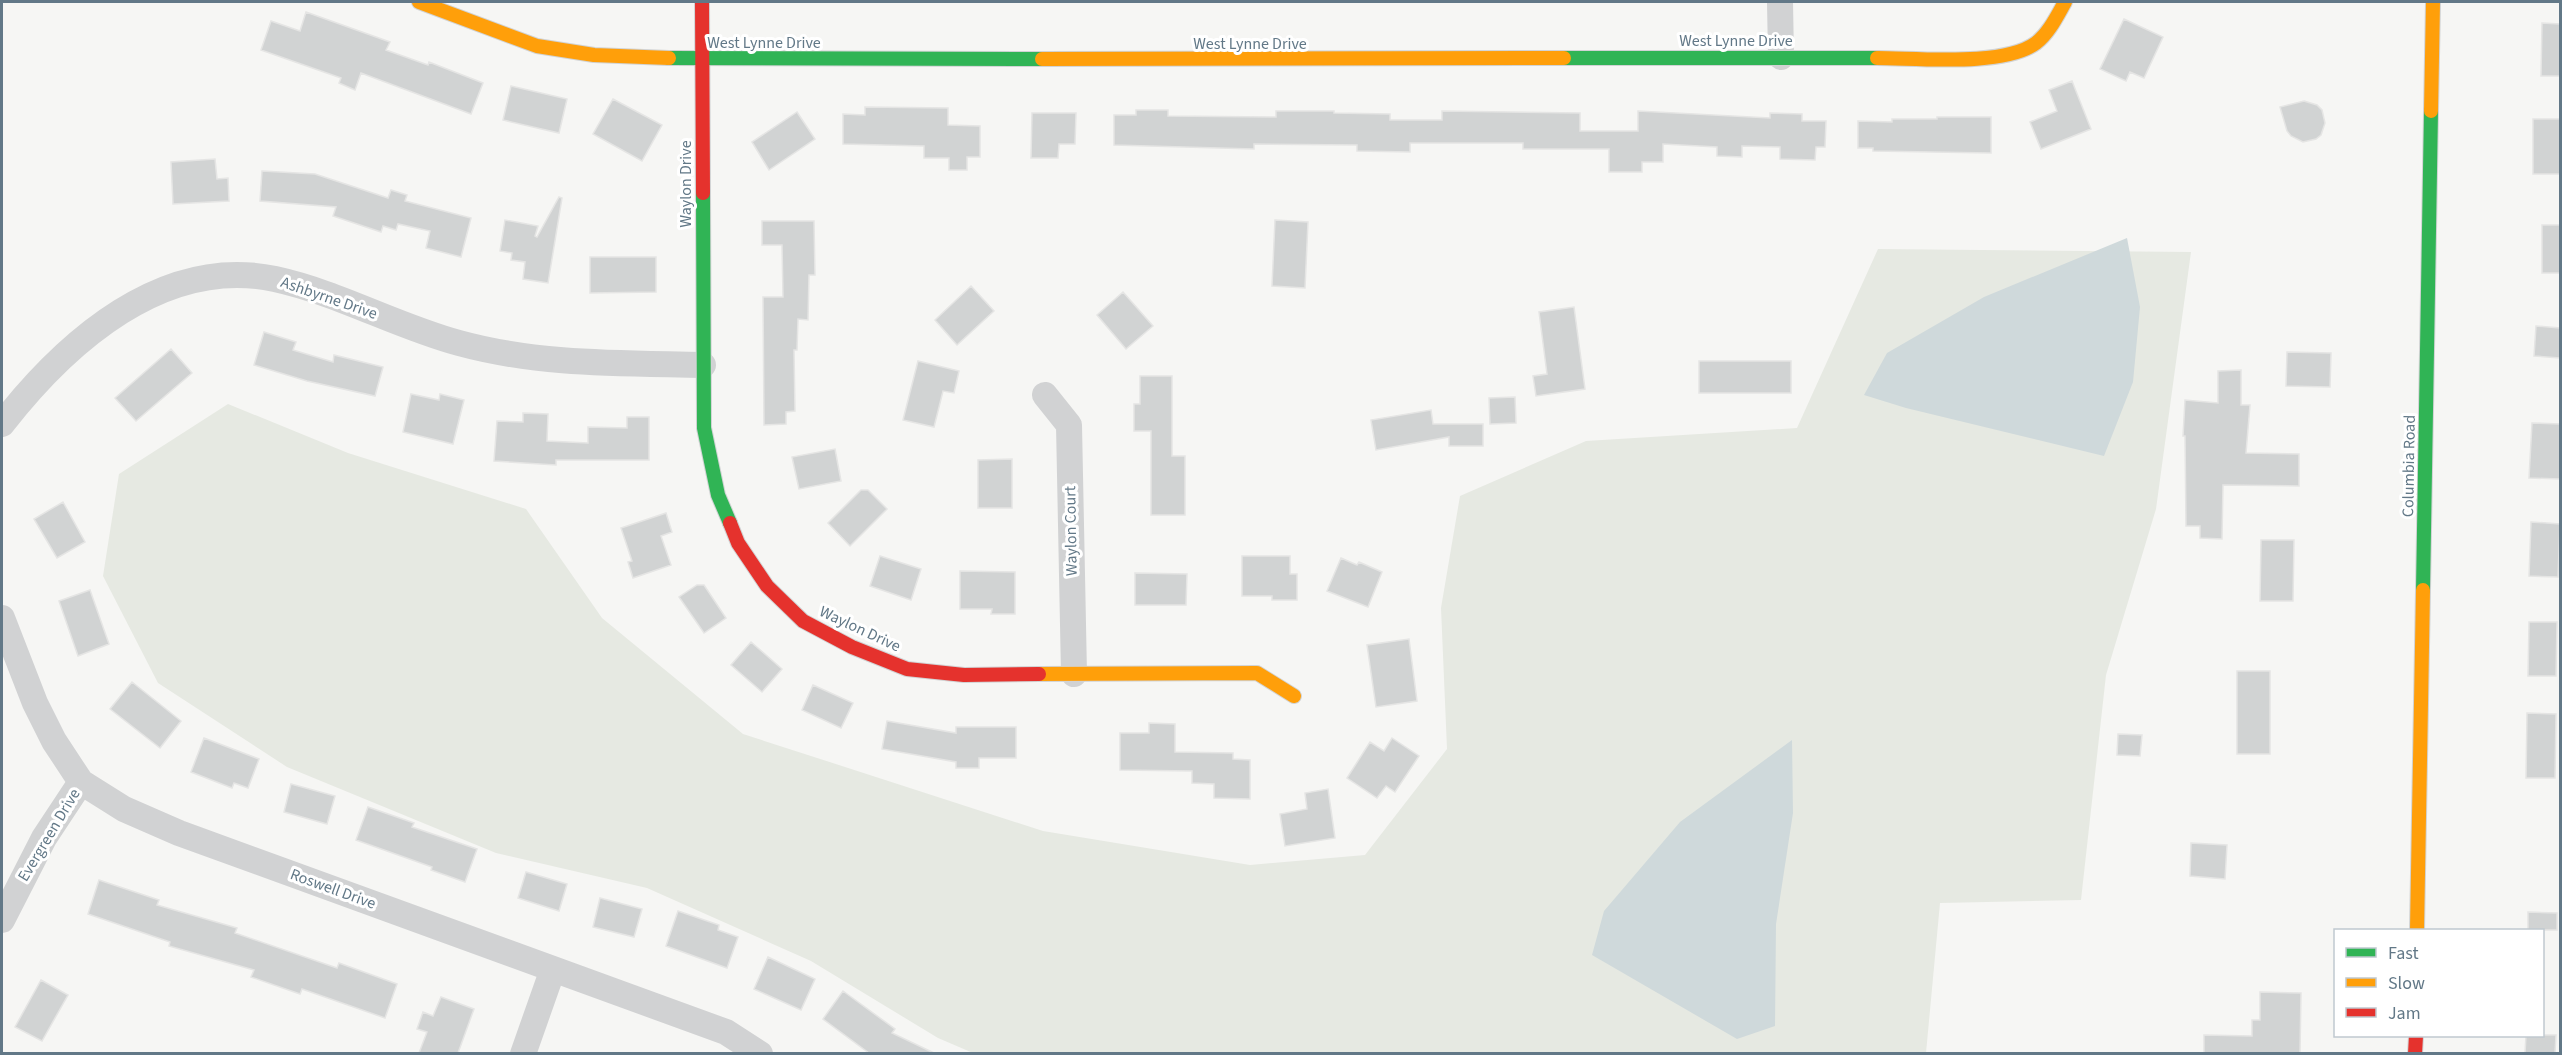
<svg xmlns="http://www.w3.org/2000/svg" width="2562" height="1055" font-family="'Source Sans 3',sans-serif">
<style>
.green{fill:#e6e9e2}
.water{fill:#cfd9db}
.building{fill:#d1d3d3;stroke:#e5e5e4;stroke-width:1.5}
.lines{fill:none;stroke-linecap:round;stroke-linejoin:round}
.fast-casing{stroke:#d1d3d4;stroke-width:16}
.slow-casing{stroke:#d1d3d4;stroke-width:16}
.jam-casing{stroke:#d1d3d4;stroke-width:16}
.street{stroke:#d1d2d3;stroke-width:26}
.fast{stroke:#30b455;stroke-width:14}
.slow{stroke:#ff9f0a;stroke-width:14}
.jam{stroke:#e5322d;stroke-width:14}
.labels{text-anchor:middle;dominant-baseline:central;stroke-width:6;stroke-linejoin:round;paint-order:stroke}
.street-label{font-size:16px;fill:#627887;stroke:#fff}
</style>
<rect width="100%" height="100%" fill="#f6f6f4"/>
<!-- green -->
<path class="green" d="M1878,249L2191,252L2156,509L2106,675L2081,900L1940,903L1926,1053H973L938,1038L811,961L647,888L496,853L287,767L158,683L103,576L119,474L228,404L348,453L526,509L602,618L743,734L1043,831L1250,865L1365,855L1447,749L1441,608L1460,496L1586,441L1797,428Z"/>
<!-- water -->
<path class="water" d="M2127,238L2140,307L2133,382L2104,456L1906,408L1864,395L1887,353L1984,297Z
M1792,740L1793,813L1776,924L1775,1026L1737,1039L1592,955L1604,911L1680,822Z"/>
<!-- building -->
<path class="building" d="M306,12L390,42L386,50L428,65L429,62L483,83L471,114L361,73L355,90L339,83L341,78L261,50L271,21L300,31Z
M2124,19L2163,37L2144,78L2130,72L2126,81L2100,69Z
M2542,23L2560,24V76H2541Z
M2072,81L2091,129L2041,149L2030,122L2057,111L2049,90Z
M511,86L567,99L559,133L503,120Z
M613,99L662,125L642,161L593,134Z
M2304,101L2317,105L2322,110L2325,123L2321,135L2316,139L2303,142L2291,136L2287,131L2280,107Z
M865,107L948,108V125L980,126V157H967V170H949V158H924V146L843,144V114L865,115Z
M1136,110H1168V116L1276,117V111H1334V113L1390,114V120H1442V111L1580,113V131H1638V111L1770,118V113L1802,114V121H1826L1825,147H1816L1815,160L1780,159V147L1742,146V157L1717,156V147L1663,144V162H1642V172H1609V149H1523V143H1410V152L1357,151V145L1254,144V149L1114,145V115H1136Z
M797,112L815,139L769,170L752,142Z
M1032,113H1076L1075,144H1059L1058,158H1031Z
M1937,117H1991V153L1873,151V148H1858V121L1892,122V119H1937Z
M2533,119H2560V174H2533Z
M215,159L217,179L228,178L229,201L173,204L171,162Z
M262,171L315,174L388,198L391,190L407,195L405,201L471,218L461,257L426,248L430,231L398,224L396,230L383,226L381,232L333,216L336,207L260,201Z
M559,197L562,198L548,283L523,279L525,262L511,260L512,253L500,251L505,220L538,226L535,236L537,237Z
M1275,220L1308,222L1305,288L1272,286Z
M762,221H814L815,275H809L808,320L798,319L797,350H794L795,411L786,412V424L764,425L763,297H783L782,245H762Z
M2542,225H2560V273H2542Z
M590,257H656V292L590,293Z
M971,286L994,311L957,345L935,320Z
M1123,292L1153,326L1126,349L1097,315Z
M1574,307L1585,389L1536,396L1533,376L1547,374L1539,312Z
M2536,326L2560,328V358L2534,356Z
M264,332L296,342L293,350L333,362L334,355L383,367L375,396L307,381L254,365Z
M171,349L192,373L136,421L115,398Z
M2287,352L2331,353L2330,387L2286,386Z
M918,361L959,371L954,393L943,391L934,427L903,420Z
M1699,361H1791V393H1699Z
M2241,370V405H2250L2246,453L2299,454V486L2223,485L2222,539L2200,538V526H2186L2185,436H2183L2185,400L2218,403V371Z
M1140,376H1172V456H1185V515H1151V431H1134V404H1140Z
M411,394L439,400L440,394L464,400L453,444L403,432Z
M1515,397L1516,423L1490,424L1489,398Z
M1431,410L1433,424H1483V446H1449V437L1376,450L1371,420Z
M523,413L548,414L547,441L588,443V427L627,428V417H649V460H556V465L494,461L497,421L523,422Z
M2532,423L2560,424V479L2529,478Z
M835,449L841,481L799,489L792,457Z
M1012,459V508H978V460Z
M861,490H868L887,509L850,546L828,523Z
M63,502L85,542L57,558L34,519Z
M666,513L672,532L661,536L671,565L633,578L628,562L632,561L621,528Z
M2531,522L2560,524L2558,577L2529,576Z
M2261,540H2294L2293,601H2260Z
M880,556L921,569L911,600L870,586Z
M1242,556H1290V574H1297V600H1272V596H1242Z
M1341,558L1357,565L1359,562L1382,572L1368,607L1327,591Z
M960,571L1015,572V614H991L992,609H960Z
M1135,573L1187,574L1186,605H1135Z
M697,585H704L726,618L704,633L679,597Z
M90,590L109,644L78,656L59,601Z
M2529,622H2557L2556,676H2528Z
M1409,639L1417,701L1376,707L1367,645Z
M751,642L782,669L762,692L731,665Z
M2237,671H2270V754H2237Z
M132,682L181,721L160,748L110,709Z
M813,685L853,703L841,728L802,710Z
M2527,713L2556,714L2555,778H2526Z
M887,721L956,733V727H1016V758H979V768H956V762L882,749Z
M1149,723L1175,724V752L1233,753V759L1250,760V799L1214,798V784L1192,783V771L1120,770V733H1149Z
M2118,734L2142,735L2140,756L2117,755Z
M204,738L259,759L248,788L234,783L232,788L191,772Z
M1392,738L1419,756L1395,792L1386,786L1377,798L1347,778L1370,742L1384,751Z
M291,784L335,796L327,824L284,812Z
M1328,789L1335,838L1285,846L1280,814L1307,809L1305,793Z
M368,807L414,823L412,827L477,849L465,882L431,870L432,867L356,840Z
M2191,843L2227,845L2225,879L2190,876Z
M526,872L567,884L559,911L518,898Z
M99,880L159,900L157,905L237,928L235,933L337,968L339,963L397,984L385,1018L302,989L300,994L251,977L254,970L169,946L170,942L88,914Z
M600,898L642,909L634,937L593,927Z
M678,911L719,925L718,930L738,937L727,968L666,946Z
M2528,912L2557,913V930H2528Z
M768,957L815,979L801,1010L754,989Z
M41,980L68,995L42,1041L15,1027Z
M843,991L895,1029L892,1033L934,1053H869L823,1019Z
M2260,992L2301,993L2300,1053H2204V1035L2252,1036V1020H2260Z
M441,997L474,1009L458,1053H419L427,1032L417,1029L423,1012L433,1016Z
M2526,1035H2556L2555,1053H2525Z"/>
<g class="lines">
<defs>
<path id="fast" d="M669,58L1042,59
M1564,58H1877
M703,193L704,428L718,495L730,523
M2423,590L2431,111"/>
<path id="slow" d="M419,2L537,46L594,55L669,58
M1877,58C1917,58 2004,67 2036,43C2049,33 2057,16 2065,2
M1042,59L1564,58
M2431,111L2433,2
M1039,674L1257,673L1294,696
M2417,930L2423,590"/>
<path id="jam" d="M702,2L703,193
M730,523L738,543L767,586L803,621L852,647L907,669L964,675L1039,674
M2415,1054L2416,1036"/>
</defs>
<!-- fast casing -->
<use href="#fast" class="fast-casing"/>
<!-- slow casing -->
<use href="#slow" class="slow-casing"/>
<!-- jam casing -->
<use href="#jam" class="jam-casing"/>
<!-- street -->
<path class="street" d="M1780,2L1781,57
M1045,395L1069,425L1074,674
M2,424C66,342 163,255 275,279C339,293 396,326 459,343C539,365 621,363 703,365
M2,618L35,703L54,741L81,782L124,809L179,833L726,1032L760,1054
M2,920L44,838L81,782
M523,1054L553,969"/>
<!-- fast -->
<use href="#fast" class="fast"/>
<!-- slow -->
<use href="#slow" class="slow"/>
<!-- jam -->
<use href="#jam" class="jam"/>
</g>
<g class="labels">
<!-- street labels -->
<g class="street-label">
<text x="1736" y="41">West Lynne Drive</text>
<text x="764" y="43">West Lynne Drive</text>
<text x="1250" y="44">West Lynne Drive</text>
<text transform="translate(686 184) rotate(-90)">Waylon Drive</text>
<text transform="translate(329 298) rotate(19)">Ashbyrne Drive</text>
<text transform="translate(2409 466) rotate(-89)">Columbia Road</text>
<text transform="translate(1071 531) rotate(-91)">Waylon Court</text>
<text transform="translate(860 629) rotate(25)">Waylon Drive</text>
<text transform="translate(49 835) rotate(-59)">Evergreen Drive</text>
<text transform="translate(333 889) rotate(20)">Roswell Drive</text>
</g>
</g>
<!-- border -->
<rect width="2562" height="1055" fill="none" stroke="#627887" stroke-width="6"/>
<!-- legend -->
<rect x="2334" y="929" width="210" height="108" fill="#ffffff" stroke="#c0c9cf" stroke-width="1.5"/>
<rect x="2346" y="948" width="30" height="9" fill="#30b455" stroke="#c0c9cf" stroke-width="1.5"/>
<text x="2388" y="959" font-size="18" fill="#627887">Fast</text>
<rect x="2346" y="978" width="30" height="9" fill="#ff9f0a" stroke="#c0c9cf" stroke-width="1.5"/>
<text x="2388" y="989" font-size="18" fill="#627887">Slow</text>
<rect x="2346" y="1008" width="30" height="9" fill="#e5322d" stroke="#c0c9cf" stroke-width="1.5"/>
<text x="2388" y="1019" font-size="18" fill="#627887">Jam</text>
</svg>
